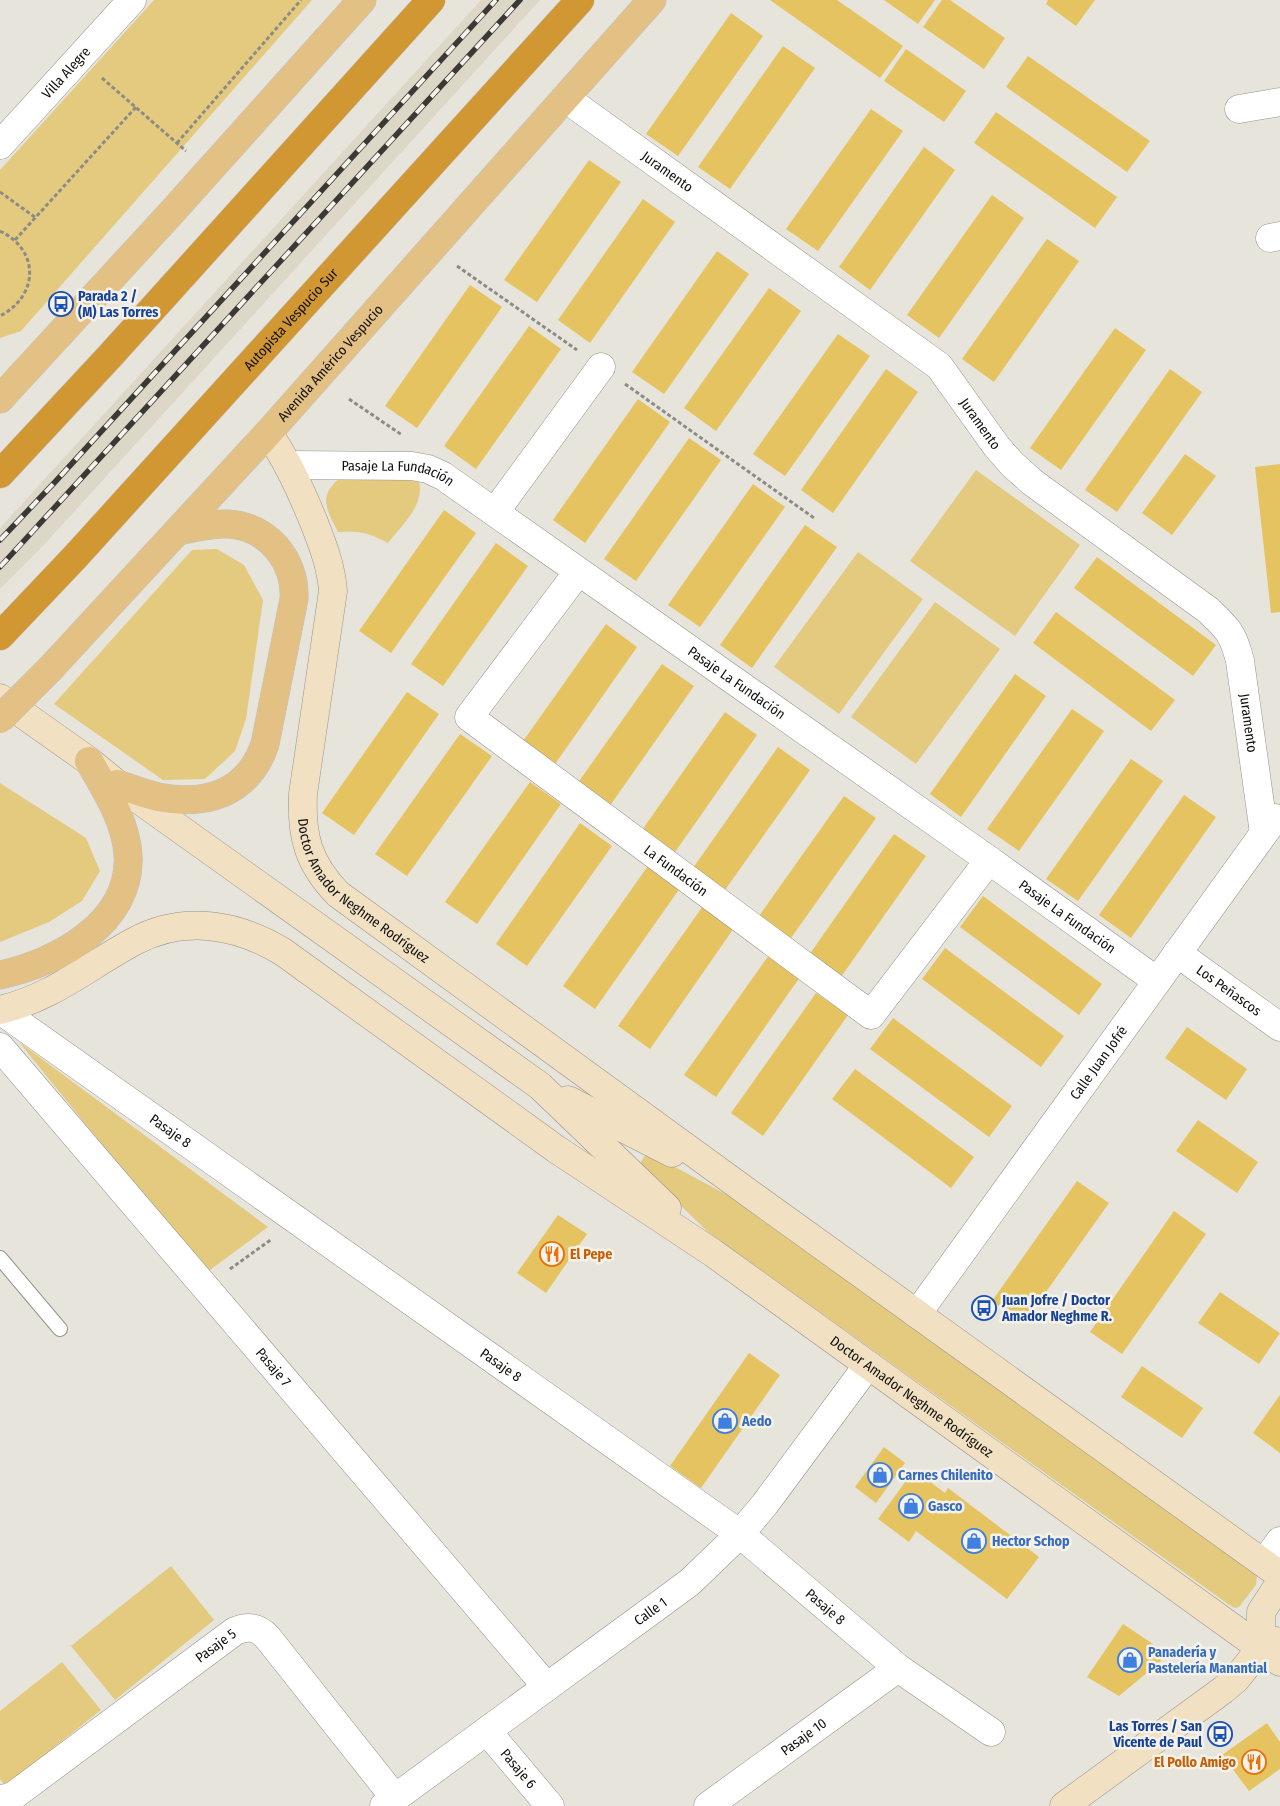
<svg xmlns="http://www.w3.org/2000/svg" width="1280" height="1806" font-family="'Fira Sans Condensed',sans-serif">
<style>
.built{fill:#ddd7c8}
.green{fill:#e4ca7f}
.building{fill:#e5c361}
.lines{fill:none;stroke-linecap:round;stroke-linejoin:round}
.lane-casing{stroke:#95938b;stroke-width:16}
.street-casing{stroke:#95938b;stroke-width:29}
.secondary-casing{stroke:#95938b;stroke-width:29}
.primary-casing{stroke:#c1c1c0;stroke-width:29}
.highway-casing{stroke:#c1c1c0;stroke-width:29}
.path{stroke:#8d8b85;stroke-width:3;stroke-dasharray:4 2.5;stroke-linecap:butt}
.lane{stroke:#fff;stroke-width:14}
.street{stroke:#fff;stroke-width:28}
.secondary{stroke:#f1e0c2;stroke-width:28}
.primary{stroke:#e3c185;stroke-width:28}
.highway{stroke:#d09733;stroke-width:28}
.rail-casing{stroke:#3a3935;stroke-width:5.5}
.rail{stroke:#f5f2e9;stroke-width:4;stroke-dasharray:11;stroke-linecap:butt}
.primary-bridge-casing{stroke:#c1c1c0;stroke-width:29;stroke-linecap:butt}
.primary-bridge{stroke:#e3c185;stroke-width:28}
.labels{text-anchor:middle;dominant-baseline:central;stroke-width:5;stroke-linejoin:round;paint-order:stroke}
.street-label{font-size:14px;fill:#11100d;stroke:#f5f2e9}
.transit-label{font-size:14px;font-weight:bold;fill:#164399;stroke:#f5f2e9;text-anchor:start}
.food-label{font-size:14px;font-weight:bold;fill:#c56008;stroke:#f5f2e9;text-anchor:start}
.shop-label{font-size:14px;font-weight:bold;fill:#366cbe;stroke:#f5f2e9;text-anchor:start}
</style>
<rect width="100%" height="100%" fill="#e7e4dc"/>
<!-- built -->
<path class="built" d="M481,0H540L42,547L0,589V528Z"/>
<!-- green -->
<path class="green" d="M154,0H312L21,331L0,338V170Z
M976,470L1080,545L1015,636L910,561Z
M343,476H379L419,482C425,505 401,526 388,543C367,532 361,531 338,532C326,509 317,494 343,476Z
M217,549L244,565L263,600L246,719L235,751L205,779L163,780L54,704L192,550Z
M858,552L923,599L839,714L774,667Z
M935,602L1000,649L916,764L851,717Z
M0,783L86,838L100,871L82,901L49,922L0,942Z
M19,1042L268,1227L206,1273Z
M647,1152L731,1197L1252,1571L1257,1577L1256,1585L1239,1607L1235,1608L1228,1604L708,1232L639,1165Z
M171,1566L214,1620L115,1700L71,1646Z
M62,1662L101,1710L5,1786L0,1779V1711Z"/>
<!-- building -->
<path class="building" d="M770,0H837L903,46L880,78Z
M884,0H935L918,24Z
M942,0H950L1005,38L984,69L923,27Z
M1048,0H1095L1076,26L1046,4Z
M731,13L763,36L678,156L646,134Z
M783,46L815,68L730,189L698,167Z
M906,49L966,91L944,122L884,81Z
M1028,56L1150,141L1127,172L1006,87Z
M871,109L903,131L818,251L786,229Z
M996,112L1117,197L1095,228L974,143Z
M924,147L955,170L870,290L839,267Z
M589,160L621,182L537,302L504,280Z
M992,195L1024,218L939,338L907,315Z
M643,199L675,222L590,343L558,320Z
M1047,239L1079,261L994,382L962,359Z
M717,251L749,274L664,394L632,372Z
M470,285L502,307L417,428L385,406Z
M769,288L801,311L716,431L684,408Z
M529,326L561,349L476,469L444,446Z
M1115,328L1146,350L1061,470L1030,448Z
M838,334L870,356L785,476L753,454Z
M886,369L918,392L833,513L801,490Z
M1170,369L1202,392L1117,512L1085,490Z
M638,399L670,422L585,543L553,520Z
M689,438L721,460L636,581L604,559Z
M1185,454L1216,476L1172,535L1142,513Z
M1280,464V612L1271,613L1255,467Z
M753,484L785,507L700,627L668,605Z
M444,510L476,533L391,653L359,631Z
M805,525L837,547L752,668L720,645Z
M496,543L528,566L443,686L411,664Z
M1097,557L1216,645L1193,676L1074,588Z
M1056,612L1175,700L1151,731L1033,643Z
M606,624L637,647L553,767L521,744Z
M662,664L694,686L609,807L577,784Z
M1015,674L1046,696L961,817L930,794Z
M407,692L439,714L354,835L322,813Z
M1072,709L1104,731L1019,851L987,829Z
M725,712L757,735L673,855L640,833Z
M460,734L492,756L407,876L375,854Z
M778,747L810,770L725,890L693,868Z
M1131,759L1163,781L1078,901L1046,879Z
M530,782L561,804L477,924L445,902Z
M1184,795L1216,817L1131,938L1099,915Z
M844,796L876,818L791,938L759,916Z
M580,823L612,846L527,966L496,944Z
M894,834L926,856L841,977L809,955Z
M648,866L680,888L595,1009L563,986Z
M983,896L1102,984L1079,1015L960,927Z
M703,906L734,928L650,1049L618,1026Z
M945,948L1064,1036L1041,1067L922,979Z
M769,955L800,977L716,1097L684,1075Z
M816,993L848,1015L763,1136L731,1113Z
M893,1018L1012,1106L989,1137L870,1049Z
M1187,1027L1247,1069L1226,1100L1165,1058Z
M855,1069L974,1157L951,1188L832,1099Z
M1198,1120L1258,1162L1237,1193L1176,1151Z
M1077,1181L1109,1203L1024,1323L992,1301Z
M1174,1211L1206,1234L1122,1354L1090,1332Z
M558,1215L587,1234L546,1293L517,1273Z
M1220,1292L1280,1333L1259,1364L1198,1323Z
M749,1353L780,1375L701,1488L670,1466Z
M1142,1366L1203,1408L1182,1438L1121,1397Z
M1280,1395V1453L1253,1433Z
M884,1447L905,1463L876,1503L855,1487Z
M914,1470L945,1493L948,1488L1039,1557L1007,1599L916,1531L909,1542L878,1519Z
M1123,1624L1159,1648L1162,1653V1658L1160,1662L1119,1696L1087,1677Z
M1267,1723L1280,1742V1769L1249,1791L1222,1755Z"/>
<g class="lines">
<defs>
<path id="lane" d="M0,1258L60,1329"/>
<g id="street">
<path id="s1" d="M565,98L939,366L997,447L1012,464L1032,482L1208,610C1228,629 1233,633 1240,661L1264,833"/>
<path d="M1239,109L1280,102"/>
<path id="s2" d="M0,145L132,0"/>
<path d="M1270,238L1280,236"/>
<path id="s3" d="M289,465L412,466L428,469L443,476L989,860L1157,981"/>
<path d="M495,512L601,367"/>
<path id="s4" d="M578,572L469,717L871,1015L989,860"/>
<path id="s5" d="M1177,953L1280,1027"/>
<path id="s6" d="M0,1010L740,1534L898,1668L991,1732"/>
<path id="s7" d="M0,1047L547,1687"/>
<path id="s8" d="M917,1314L1275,818"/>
<path d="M1264,1563L1280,1541"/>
<path id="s9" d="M487,1731L550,1806"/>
<path id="s10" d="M0,1800L13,1796L235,1631C249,1625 258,1627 268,1638L395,1798"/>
<path id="s11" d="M384,1806L663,1602L690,1582L740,1534L765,1504L868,1365"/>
<path id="s12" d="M708,1806L898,1668"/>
</g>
<g id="secondary">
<path id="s13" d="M268,433C287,460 300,489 313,520C322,543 331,565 333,591L303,794C301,836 308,863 338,894L753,1196L1280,1575"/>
<path d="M0,698L89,761L117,784L540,1086L667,1208"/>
<path id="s14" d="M0,1010C54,997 88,966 135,941C184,915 237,924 283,952L556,1149L713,1253L1280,1662"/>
<path d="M568,1100L672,1153"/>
<path d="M1261,1648V1612L1280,1583"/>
<path d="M1064,1806L1223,1690L1236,1679L1261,1648L1276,1641"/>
</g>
<g id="primary">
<path d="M0,399L172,212L362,0"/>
<path id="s15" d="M50,669L268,433L652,0"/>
<path d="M117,784C130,788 144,794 158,797C206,806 248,794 265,744L294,599C296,561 268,526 228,524C212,523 195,527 179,531"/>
<path d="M0,975C57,963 132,923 128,855C126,821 105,789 89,761"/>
</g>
<g id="highway">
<path d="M0,474L110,356L431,0"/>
<path id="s16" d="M0,636L76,556L580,0"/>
</g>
</defs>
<!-- lane casing -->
<use href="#lane" class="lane-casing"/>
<!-- street casing -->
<use href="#street" class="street-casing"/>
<!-- secondary casing -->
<use href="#secondary" class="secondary-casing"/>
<!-- primary casing -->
<use href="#primary" class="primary-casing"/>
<!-- highway casing -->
<use href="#highway" class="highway-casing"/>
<!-- path -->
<path class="path" d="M102,78L186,151
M177,143L301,0
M0,192L36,218
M0,231C40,250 39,296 0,316
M15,240L136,107
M457,266L577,350
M625,384L814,518
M349,399L402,435
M230,1269L272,1239"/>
<!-- lane -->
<use href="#lane" class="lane"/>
<!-- street -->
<use href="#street" class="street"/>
<!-- secondary -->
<use href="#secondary" class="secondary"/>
<!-- primary -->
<use href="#primary" class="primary"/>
<!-- highway -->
<use href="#highway" class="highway"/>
<defs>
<path id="rail" d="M0,540L55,482L496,0
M0,567L520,0"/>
</defs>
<!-- rail casing -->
<use href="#rail" class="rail-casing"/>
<!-- rail -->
<use href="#rail" class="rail"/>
<defs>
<path id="primary-bridge" d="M0,719L50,669"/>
</defs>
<!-- primary-bridge casing -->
<use href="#primary-bridge" class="primary-bridge-casing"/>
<!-- primary-bridge -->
<use href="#primary-bridge" class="primary-bridge"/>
</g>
<!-- icons -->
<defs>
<symbol id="bus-ring" viewBox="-11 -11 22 22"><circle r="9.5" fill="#f5f2e9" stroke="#1a4fb4" stroke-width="1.5"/><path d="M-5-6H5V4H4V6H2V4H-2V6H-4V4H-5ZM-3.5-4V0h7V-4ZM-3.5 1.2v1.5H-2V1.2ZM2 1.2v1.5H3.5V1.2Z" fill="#1a4fb4"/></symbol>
<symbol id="restaurant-ring" viewBox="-11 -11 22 22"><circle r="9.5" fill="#f5f2e9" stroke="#e8710a" stroke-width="1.5"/><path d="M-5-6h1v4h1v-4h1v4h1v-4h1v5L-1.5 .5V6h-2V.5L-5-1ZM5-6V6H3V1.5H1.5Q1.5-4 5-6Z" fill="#e8710a"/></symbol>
<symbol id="shop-ring" viewBox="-11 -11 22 22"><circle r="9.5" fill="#f5f2e9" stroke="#3f7fe0" stroke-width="1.5"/><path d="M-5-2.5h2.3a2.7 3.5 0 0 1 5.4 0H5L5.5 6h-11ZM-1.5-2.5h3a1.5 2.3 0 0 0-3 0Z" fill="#3f7fe0"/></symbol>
</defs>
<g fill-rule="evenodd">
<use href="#bus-ring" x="47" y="290" width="28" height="28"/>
<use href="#restaurant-ring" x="538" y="1240" width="28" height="28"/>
<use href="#bus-ring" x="970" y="1294" width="28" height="28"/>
<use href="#shop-ring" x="711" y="1407" width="28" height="28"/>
<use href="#shop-ring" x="866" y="1461" width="28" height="28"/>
<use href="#shop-ring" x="897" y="1492" width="28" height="28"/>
<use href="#shop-ring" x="960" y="1527" width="28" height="28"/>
<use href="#shop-ring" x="1116" y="1646" width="28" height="28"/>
<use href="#bus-ring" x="1206" y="1720" width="28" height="28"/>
<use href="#restaurant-ring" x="1240" y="1748" width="28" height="28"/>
</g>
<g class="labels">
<!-- street labels -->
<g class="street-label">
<text stroke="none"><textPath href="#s2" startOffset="98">Villa Alegre</textPath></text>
<text stroke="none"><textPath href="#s1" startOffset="126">Juramento</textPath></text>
<text stroke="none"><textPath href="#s16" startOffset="430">Autopista Vespucio Sur</textPath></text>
<text stroke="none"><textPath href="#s15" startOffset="415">Avenida Américo Vespucio</textPath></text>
<text stroke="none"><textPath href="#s1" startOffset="531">Juramento</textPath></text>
<text stroke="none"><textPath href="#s3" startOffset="110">Pasaje La Fundación</textPath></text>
<text stroke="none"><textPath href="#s3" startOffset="515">Pasaje La Fundación</textPath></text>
<text stroke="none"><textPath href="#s1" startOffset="951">Juramento</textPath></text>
<text stroke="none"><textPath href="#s4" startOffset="439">La Fundación</textPath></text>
<text stroke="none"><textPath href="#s13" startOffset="500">Doctor Amador Neghme Rodríguez</textPath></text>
<text stroke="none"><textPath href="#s3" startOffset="920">Pasaje La Fundación</textPath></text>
<text stroke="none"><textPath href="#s5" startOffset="64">Los Peñascos</textPath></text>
<text stroke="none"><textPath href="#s8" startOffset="310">Calle Juan Jofré</textPath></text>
<text stroke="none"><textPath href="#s6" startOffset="209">Pasaje 8</textPath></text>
<text stroke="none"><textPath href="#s6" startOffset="614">Pasaje 8</textPath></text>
<text stroke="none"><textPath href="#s7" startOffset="421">Pasaje 7</textPath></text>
<text stroke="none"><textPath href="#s14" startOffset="1078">Doctor Amador Neghme Rodríguez</textPath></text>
<text stroke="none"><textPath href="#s6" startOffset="1019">Pasaje 8</textPath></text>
<text stroke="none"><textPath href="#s11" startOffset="330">Calle 1</textPath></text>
<text stroke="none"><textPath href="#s10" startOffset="266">Pasaje 5</textPath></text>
<text stroke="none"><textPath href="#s12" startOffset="118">Pasaje 10</textPath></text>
<text stroke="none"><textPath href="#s9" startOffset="49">Pasaje 6</textPath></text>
</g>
<!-- transit labels -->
<g class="transit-label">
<text x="78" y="296">Parada 2 /<tspan x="78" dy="16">(M) Las Torres</tspan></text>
<text x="1002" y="1300">Juan Jofre / Doctor<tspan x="1002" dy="16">Amador Neghme R.</tspan></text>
<text x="1202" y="1726" text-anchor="end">Las Torres / San<tspan x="1202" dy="16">Vicente de Paul</tspan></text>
</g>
<!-- food labels -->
<g class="food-label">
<text x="570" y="1254">El Pepe</text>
<text x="1236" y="1762" text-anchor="end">El Pollo Amigo</text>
</g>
<!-- shop labels -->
<g class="shop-label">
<text x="742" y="1421">Aedo</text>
<text x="898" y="1475">Carnes Chilenito</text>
<text x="928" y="1506">Gasco</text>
<text x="992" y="1541">Hector Schop</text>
<text x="1148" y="1652">Panadería y<tspan x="1148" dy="16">Pastelería Manantial</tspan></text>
</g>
</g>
</svg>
